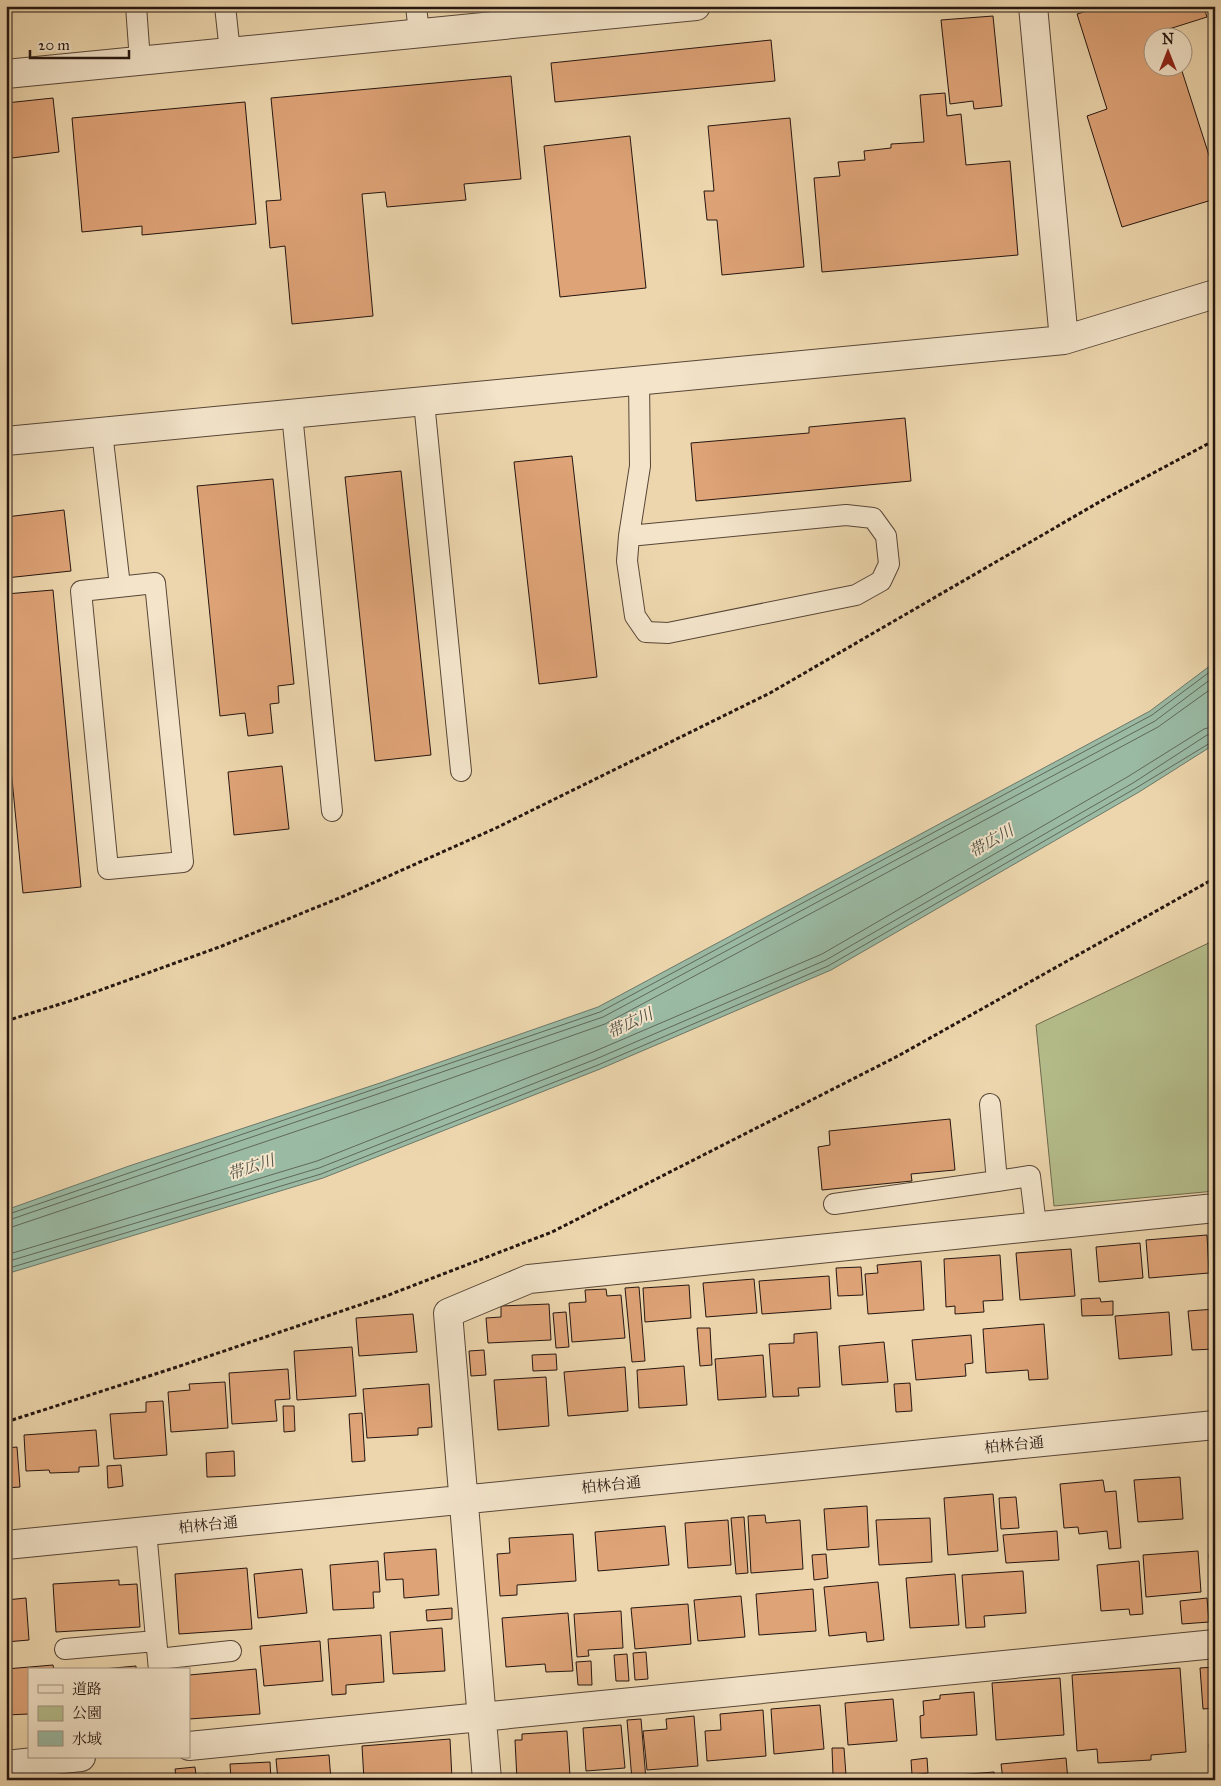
<svg xmlns="http://www.w3.org/2000/svg" width="1221" height="1786" font-family="'IM FELL Great Primer','Noto Serif JP',serif">
<style>
.green{fill:#b5be8c;stroke:#6d6a4e}
.water{fill:#9abaa4;stroke:#6b7869}
.lines{fill:none;stroke-linecap:round;stroke-linejoin:round}
.shore{stroke:#60685a;stroke-width:1}
.building{fill:#dea377;stroke:#251610}
.lane-casing{stroke:#574637;stroke-width:22}
.street-casing{stroke:#574637;stroke-width:30}
.path{stroke:#251610;stroke-width:3;stroke-dasharray:4 2.5;stroke-linecap:butt}
.lane{stroke:#f3e4ca;stroke-width:20}
.street{stroke:#f3e4ca;stroke-width:28}
.labels{text-anchor:middle;dominant-baseline:central;stroke-width:4;stroke-linejoin:round;paint-order:stroke}
.street-label{font-size:15px;fill:#251610;stroke:#f3e4ca}
.water-label{font-size:16px;font-style:italic;fill:#4e4f44;stroke:#f3e4ca}
</style>
<rect width="100%" height="100%" fill="#edd6ad"/>
<filter id="stains"><feTurbulence type="fractalNoise" baseFrequency=".004" numOctaves="4"/><feColorMatrix values="0 0 0 0 .2 0 0 0 0 .09 0 0 0 0 .02 0 0 0 .5 -.17"/></filter>
<radialGradient id="worn" r=".72"><stop offset=".6" stop-color="#630" stop-opacity="0"/><stop offset="1" stop-color="#630" stop-opacity=".3"/></radialGradient>
<!-- green -->
<path class="green" d="M1215,940V1191L1054,1206L1036,1025Z"/>
<!-- water -->
<path class="water" d="M1215,662V744L1139,792L831,970L600,1069L323,1178L6,1274V1210L129,1166L383,1082L598,1007L1150,711Z"/>
<g class="lines">
<!-- shore -->
<path class="shore" d="M6,1215L600,1012L1152,715L1215,668
M6,1221L603,1017L1155,721L1215,676
M6,1229L389,1100L605,1024L1158,727L1215,686
M6,1255L317,1161L593,1052L822,954L1129,776L1204,729L1215,726
M6,1262L319,1168L596,1059L826,960L1133,783L1207,735L1215,734
M6,1269L321,1174L598,1065L828,966L1136,788L1215,740"/>
</g>
<!-- building -->
<path class="building" d="M1104,6H1209L1204,8L1207,17L1169,29L1172,38H1154V68H1181L1215,174V199L1122,227L1087,116L1107,109L1077,14Z
M993,16L1002,106L974,109L973,101L950,104L941,20Z
M771,40L775,81L555,102L551,63Z
M511,76L521,179L464,184L466,200L387,207L385,192L362,194L373,316L292,324L285,246L270,248L266,201L281,200L271,98Z
M945,93L947,116L961,114L966,165L1010,161L1018,255L822,272L814,178L840,176L838,162L865,160L864,151L891,148V144L924,142L920,95Z
M53,98L59,152L12,158L6,103Z
M245,102L256,224L142,235V226L82,232L72,118Z
M790,118L804,267L722,275L717,220H707L704,191H714L708,126Z
M630,136L646,288L560,297L544,146Z
M905,418L911,481L696,501L691,443L809,433V427Z
M572,456L597,677L539,684L514,462Z
M401,471L431,755L375,761L345,477Z
M273,479L294,684L278,686L279,703L270,704L273,733L248,736L245,713L220,716L197,486Z
M64,510L71,571L6,578V517Z
M53,590L81,887L23,893L6,717V594Z
M282,766L289,829L234,835L228,772Z
M950,1119L955,1170L911,1174L912,1181L822,1190L818,1147L830,1145L829,1131Z
M1207,1235L1209,1273L1149,1278L1146,1240Z
M1140,1243L1143,1278L1099,1282L1096,1247Z
M1071,1249L1075,1296L1020,1300L1016,1253Z
M1000,1255L1003,1300L983,1301L984,1312L955,1314V1306L946,1307L944,1259Z
M921,1261L924,1310L868,1314L865,1274L878,1273L877,1265Z
M861,1267L863,1295L838,1296L836,1268Z
M829,1276L831,1309L762,1314L759,1281Z
M754,1279L757,1313L706,1317L703,1283Z
M689,1285L691,1318L645,1322L643,1288Z
M639,1287L645,1361L632,1362L625,1288Z
M606,1289L607,1296L621,1295L625,1338L572,1342L569,1303L586,1302L585,1290Z
M1100,1298L1101,1302L1113,1301V1315L1082,1316L1081,1299Z
M549,1304L551,1340L488,1343L486,1318L501,1317V1306Z
M1215,1309V1349L1192,1350L1188,1311Z
M566,1312L569,1347L556,1348L553,1313Z
M1169,1312L1172,1355L1119,1359L1115,1316Z
M413,1314L417,1352L359,1356L356,1318Z
M1044,1324L1048,1379L1029,1380L1028,1370L986,1373L983,1329Z
M697,1328H710L712,1365L700,1366Z
M817,1332L820,1387L798,1388L799,1396L773,1397L769,1344L794,1343V1334Z
M971,1335L973,1363L965,1364L966,1376L916,1380L912,1340Z
M884,1342L888,1382L842,1385L839,1346Z
M352,1347L356,1396L297,1400L294,1351Z
M484,1350L486,1375L471,1376L469,1351Z
M556,1354L557,1370L533,1371L532,1355Z
M763,1355L766,1397L718,1400L715,1359Z
M684,1366L687,1405L639,1408L637,1370Z
M625,1367L628,1411L568,1416L564,1372Z
M288,1369L290,1399L275,1400L277,1421L232,1424L229,1373Z
M546,1377L549,1426L498,1430L494,1380Z
M225,1382L228,1428L171,1432L168,1392L190,1390L189,1384Z
M910,1383L912,1411L896,1412L894,1384Z
M429,1384L432,1427L418,1428V1435L367,1438L363,1389Z
M163,1401L167,1455L114,1459L110,1414L146,1412V1402Z
M283,1406H294L295,1431L284,1432Z
M362,1413L365,1461L352,1462L349,1414Z
M96,1430L99,1466L79,1467V1472L50,1473L49,1470L26,1471L24,1435Z
M17,1447L20,1487L6,1488V1448Z
M234,1451L235,1476L207,1477L206,1453Z
M121,1465L123,1486L108,1488L107,1466Z
M1211,1474H1215V1516H1214Z
M1180,1477L1183,1519L1138,1522L1134,1480Z
M1103,1480L1105,1492L1116,1491L1121,1548L1109,1549L1107,1531L1079,1534L1078,1527L1064,1528L1060,1484Z
M993,1494L998,1551L948,1555L944,1498Z
M1016,1497L1019,1528L1001,1529L999,1498Z
M867,1506L869,1547L827,1550L824,1509Z
M765,1515L766,1523L800,1520L803,1569L751,1573L748,1516Z
M744,1517L748,1573L736,1574L731,1518Z
M930,1518L932,1562L879,1565L876,1520Z
M728,1520L731,1565L688,1568L685,1523Z
M665,1526L669,1565L598,1571L595,1532Z
M1057,1531L1059,1560L1006,1563L1003,1535Z
M573,1534L576,1581L517,1585V1595L500,1596L497,1554L510,1553L509,1538Z
M436,1549L439,1595L404,1598L403,1579L386,1580L384,1553Z
M1198,1551L1201,1592L1146,1597L1143,1555Z
M1215,1553V1591H1211L1209,1554Z
M826,1554L828,1578L814,1580L812,1555Z
M378,1561L380,1592H373L374,1608L333,1610L330,1565Z
M1139,1561L1143,1614L1130,1615L1129,1609L1101,1611L1097,1565Z
M247,1568L252,1629L179,1634L175,1574Z
M302,1569L307,1613L258,1618L254,1574Z
M1023,1571L1026,1613L984,1616L985,1627L966,1628L962,1575Z
M955,1574L959,1625L910,1628L906,1578Z
M119,1580V1585L137,1584L140,1627L56,1632L53,1584Z
M878,1582L884,1640L867,1642L866,1632L829,1636L824,1587Z
M813,1589L816,1631L759,1635L756,1594Z
M741,1596L745,1637L698,1641L694,1600Z
M26,1598L29,1640L6,1642V1648V1600Z
M1207,1598L1209,1622L1182,1624L1180,1601Z
M688,1604L691,1644L635,1649L631,1608Z
M452,1608V1619L427,1621L426,1610Z
M621,1611L623,1648L588,1650L589,1656L577,1657L574,1614Z
M568,1613L573,1671L546,1672L545,1664L506,1667L502,1618Z
M442,1628L445,1671L393,1674L390,1632Z
M381,1635L384,1682L346,1685V1694L332,1695L328,1639Z
M320,1641L323,1681L264,1686L260,1646Z
M646,1652L648,1679L635,1680L633,1653Z
M627,1654L629,1681H616L614,1655Z
M591,1661L592,1685H578L576,1662Z
M53,1665L54,1670H29V1714L6,1715V1669Z
M136,1666V1670H91Z
M1215,1667V1708L1203,1709L1200,1668Z
M1180,1668L1186,1752L1151,1755V1760L1098,1763L1097,1749L1077,1751L1072,1675Z
M256,1669L260,1714L189,1719V1675Z
M1060,1678L1064,1735L996,1740L992,1683Z
M974,1692L977,1735L921,1738L920,1716L924,1715L923,1701L940,1699V1695Z
M893,1699L897,1741L848,1745L845,1703Z
M820,1705L824,1749L774,1754L771,1709Z
M763,1710L766,1756L707,1761L705,1731L721,1730L720,1714Z
M694,1716L698,1766L647,1770L643,1731L667,1729L666,1719Z
M641,1719L646,1780H632L627,1720Z
M621,1725L625,1768L586,1771L583,1728Z
M567,1731L570,1776L517,1780L515,1740H522V1734Z
M450,1739L452,1779L364,1780L362,1746Z
M1209,1744H1215V1780H1212Z
M832,1748H844L846,1775H833Z
M329,1755L331,1780H278L276,1759Z
M927,1758L928,1773L912,1775L911,1760Z
M1066,1758L1068,1780H1003L1001,1764Z
M270,1762L271,1780H231L230,1764Z
M195,1767L196,1775L209,1774L210,1780H162L176,1777L175,1769Z
M994,1772L995,1780H897Z"/>
<g class="lines">
<defs>
<path id="lane" d="M136,6L140,61
M225,6L230,52
M416,6L419,33
M424,402L461,771
M292,414L332,811
M102,432L120,586
M846,515L873,518L886,536L889,564L881,581L856,595L668,633L646,632L635,616L627,561L629,536Z
M629,536L640,466L639,379
M155,583L183,862L108,869L81,591Z
M990,1104L997,1181L1030,1176L1036,1225
M834,1204L997,1181
M146,1531L159,1670
M65,1649L156,1641
M158,1659L231,1651"/>
<path id="street" d="M1033,6L1064,340
M6,74L696,6
M6,441L1064,340L1215,294
M6,1545L1215,1425
M189,1746L1215,1644
M6,1765L81,1757
M487,1780L448,1313L529,1279L1215,1208"/>
</defs>
<!-- lane casing -->
<use href="#lane" class="lane-casing"/>
<!-- street casing -->
<use href="#street" class="street-casing"/>
<!-- path -->
<path class="path" d="M6,1021L73,1000L222,946L344,896L496,828L770,693L1101,501L1215,440
M6,1422L177,1367L386,1296L552,1232L898,1056L1215,878"/>
<!-- lane -->
<use href="#lane" class="lane"/>
<!-- street -->
<use href="#street" class="street"/>
</g>
<g class="labels">
<!-- street labels -->
<g class="street-label">
<text transform="translate(1014 1445) rotate(-6)">柏林台通</text>
<text transform="translate(611 1485) rotate(-6)">柏林台通</text>
<text transform="translate(208 1525) rotate(-6)">柏林台通</text>
</g>
<!-- water labels -->
<g class="water-label">
<text transform="translate(991 841) rotate(-30)">帯広川</text>
<text transform="translate(630 1023) rotate(-25)">帯広川</text>
<text transform="translate(251 1167) rotate(-18)">帯広川</text>
</g>
</g>
<!-- margin -->
<rect width="1221" height="1786" fill="none" stroke="#edd6ad" stroke-width="25"/>
<rect x="8" y="8" width="1206" height="1771" fill="none" stroke="#251610" stroke-width="2.5"/>
<rect x="12" y="12" width="1196" height="1761" fill="none" stroke="#251610"/>
<!-- legend -->
<rect x="28" y="1668" width="162" height="90" fill="#f3e4ca" stroke="#a19280"/>
<rect x="38" y="1685" width="25" height="8" fill="#f3e4ca" stroke="#a19280"/>
<text x="72" y="1694" font-size="15" fill="#251610">道路</text>
<rect x="38" y="1706" width="25" height="15" fill="#b5be8c" stroke="#a19280"/>
<text x="72" y="1718" font-size="15" fill="#251610">公園</text>
<rect x="38" y="1731" width="25" height="15" fill="#9abaa4" stroke="#a19280"/>
<text x="72" y="1744" font-size="15" fill="#251610">水域</text>
<!-- north arrow -->
<g transform="translate(1168 52)"><circle r="24" fill="#f3e4ca" stroke="#a19280"/>
<path d="M0-4L9 19L0 12L-9 19Z" fill="#8f2418"/>
<text y="-8" font-size="14" font-weight="bold" text-anchor="middle" fill="#251610">N</text>
</g>
<!-- scale -->
<path d="M30 50v8h99v-8" fill="none" stroke="#251610" stroke-width="2.5"/>
<text x="38" y="50" font-size="15" fill="#251610" stroke="#f3e4ca" stroke-width="4" paint-order="stroke">20 m</text>
<rect width="100%" height="100%" filter="url(#stains)"/>
<rect width="100%" height="100%" fill="url(#worn)"/>
</svg>
